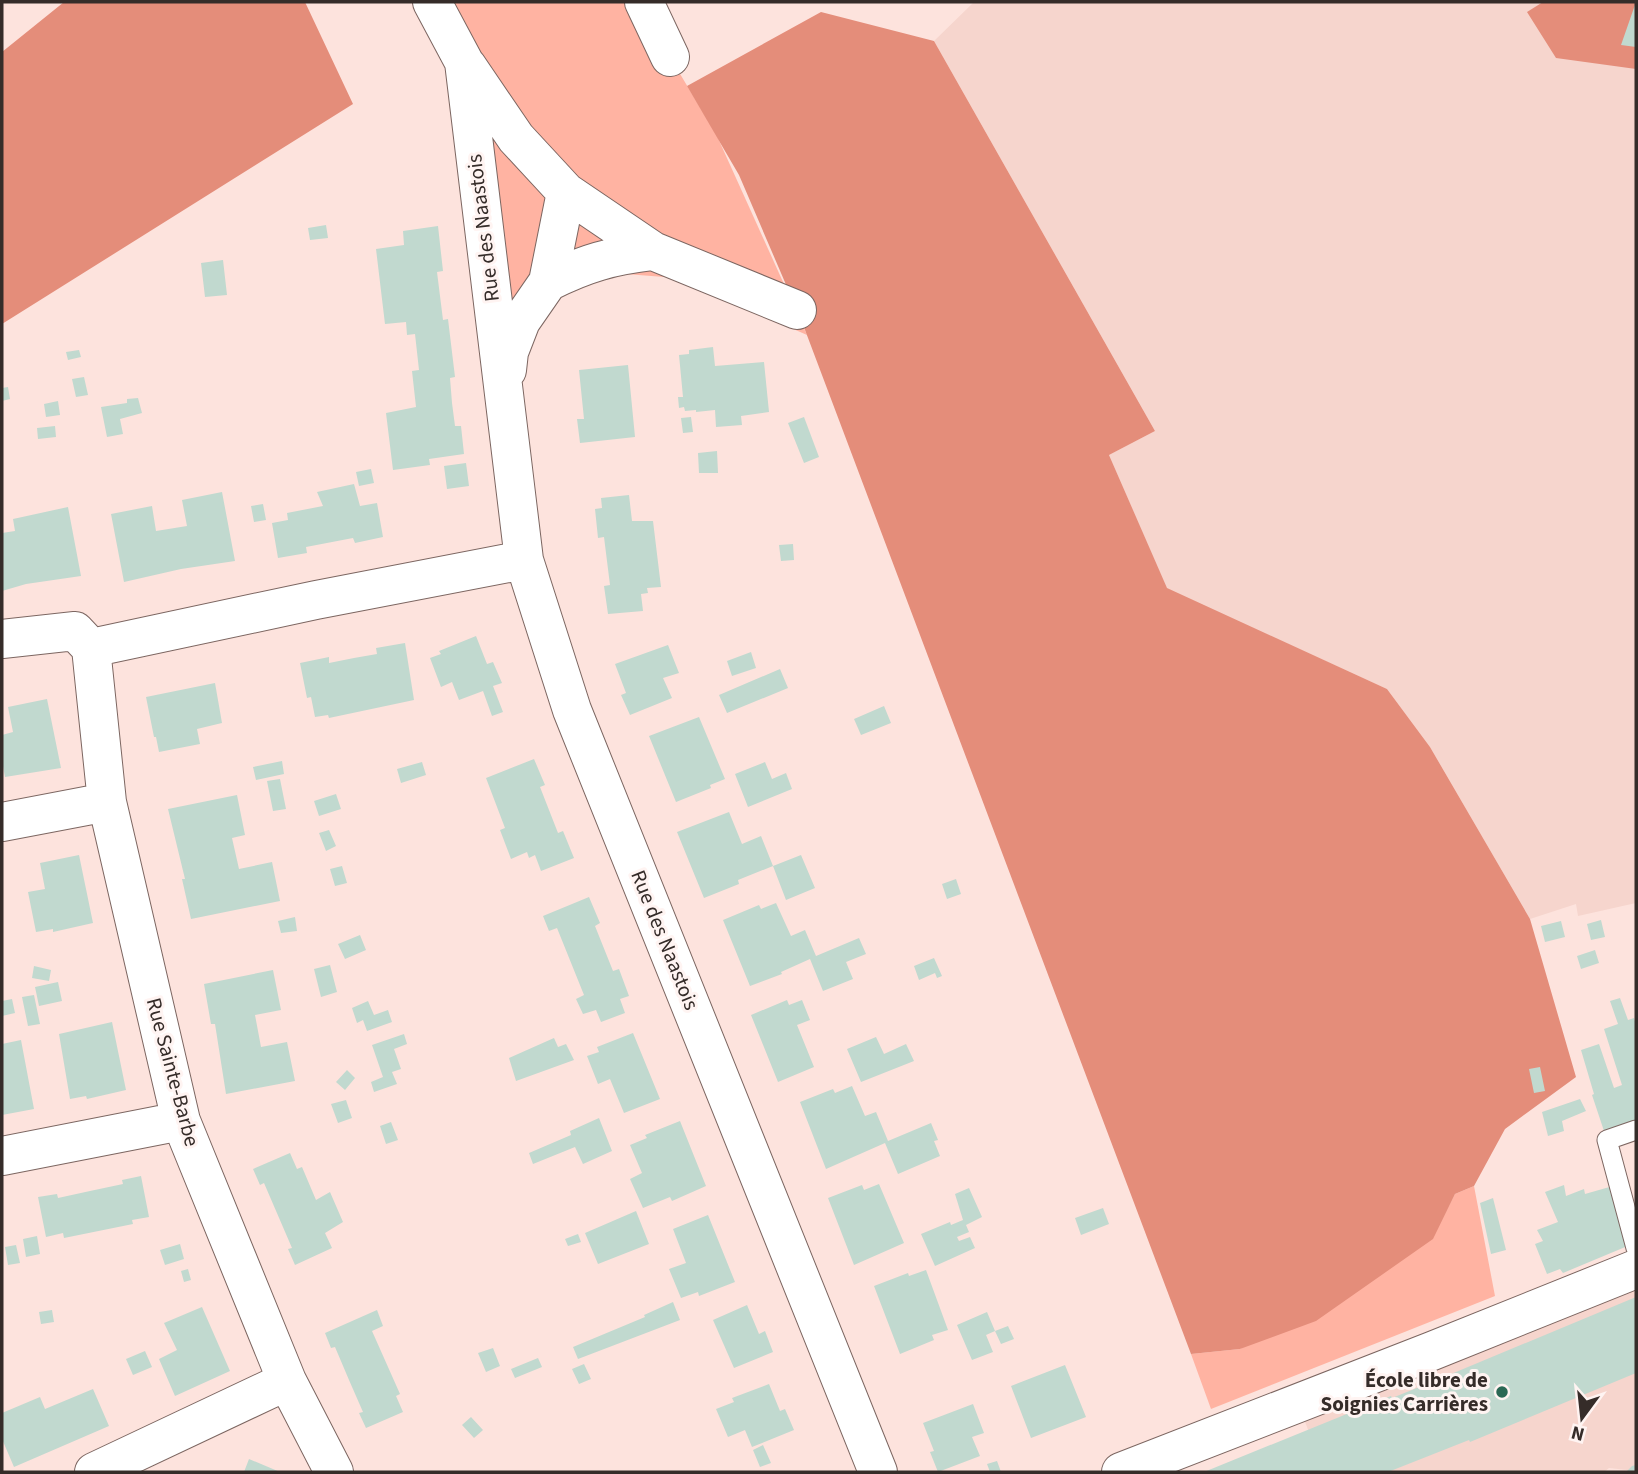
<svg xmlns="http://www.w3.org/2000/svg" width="1638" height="1474" font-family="'Source Sans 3',sans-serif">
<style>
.built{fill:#f6d5cd}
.green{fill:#ffb3a2}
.forest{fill:#e48d7a}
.building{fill:#c1d9cf}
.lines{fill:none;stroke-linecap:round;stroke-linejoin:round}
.lane-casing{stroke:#7c6661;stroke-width:21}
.street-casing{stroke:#7c6661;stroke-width:40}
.lane{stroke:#fff;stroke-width:19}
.street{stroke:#fff;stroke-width:38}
.poi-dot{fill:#2a6854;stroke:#fff4f2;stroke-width:2.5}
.labels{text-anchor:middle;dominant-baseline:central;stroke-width:6;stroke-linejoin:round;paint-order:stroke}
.street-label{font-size:21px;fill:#352c29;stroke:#fff4f2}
.poi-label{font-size:21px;font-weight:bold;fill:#352c29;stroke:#fff4f2;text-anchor:end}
</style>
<rect width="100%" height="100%" fill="#fde3dd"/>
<!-- built -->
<path class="built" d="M974,2H1636V903L1578,916L1576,904L1530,919L1430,747L1387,689L1167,589L1109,455L1155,431L934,41Z
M1636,1284V1471L1609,1468L1604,1472H1324L1304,1419Z"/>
<!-- green -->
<path class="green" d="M419,2H644L670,57L717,136L807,335L677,278L613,273L564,295L493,367L446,58Z
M1474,1186L1495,1296L1211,1409L1191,1354L1240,1349L1432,1239L1455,1194Z"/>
<!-- forest -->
<path class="forest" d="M64,2H305L353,104L2,324V52Z
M1543,2H1636V69L1556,58L1527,12Z
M821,12L934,41L1155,431L1109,455L1167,588L1387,689L1430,747L1530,919L1576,1077L1505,1129L1474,1186L1455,1194L1433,1239L1316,1321L1240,1349L1191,1354L802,322L739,175L687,86Z"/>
<!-- building -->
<path class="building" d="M1636,2V47L1621,45Z
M326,225L328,238L310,240L308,228Z
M438,226L443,271L437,272L443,320L448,319L455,377L450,378L452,403L455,426H461L464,454L429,459L430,465L393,470L386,413L416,407L412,371L419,370L415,334L407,335L406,322L385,324L376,249L404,245L403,231Z
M223,260L227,295L205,297L201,263Z
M713,347L715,366L764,362L769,412L741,416L742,425L716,427L715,410L696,412V410L685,411L684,407L679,408L678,397H683L679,355L689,354V350Z
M79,350L81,357L68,360L66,352Z
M628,365L635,437L580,443L577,419H584L579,370Z
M84,377L88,395L76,397L72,379Z
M8,387L10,399L2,401V388Z
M138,398L142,413L120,419L123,434L107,437L101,407L127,403V399Z
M58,401L60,415L46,417L44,404Z
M691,417L693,432L683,433L681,418Z
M804,417L819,457L804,463L788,423Z
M55,426L56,437L38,439L37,428Z
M717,451L718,473H699L698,453Z
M466,463L469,486L447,489L444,466Z
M371,469L374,483L359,486L356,472Z
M354,484L360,506L377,503L383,537L355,543L353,538L306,547L307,553L278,558L272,523L288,520L287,513L323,506L317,492Z
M222,492L235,561L181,569L124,582L111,514L152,506L156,531L187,526L182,500Z
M629,495L632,521H653L661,587L647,588L648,593L641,594L643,611L608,614L604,586L610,585L604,537L598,538L595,509L602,508L601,498Z
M263,504L266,520L254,522L251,506Z
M68,507L81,576L26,584L2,591V533L15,531L13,519Z
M793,544L794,560L781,561L779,545Z
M476,636L487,664L493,662L502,683L493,686L503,712L492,716L483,691L459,700L452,682L441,687L430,658L441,654L439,651Z
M405,643L414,700L329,718L328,715L315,717L311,697L307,698L300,663L329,657V663L354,658L377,654L376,648Z
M668,645L679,673L663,678L672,698L630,715L621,695L626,693L615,664Z
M751,652L756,668L732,676L727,661Z
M780,669L788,688L727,713L719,695Z
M215,683L222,723L197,729L200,744L159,752L156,737H154L146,697Z
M47,699L61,768L5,777L2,761V735L13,732L8,707Z
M884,706L891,723L861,735L854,719Z
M699,717L725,779L710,785L711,788L676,802L649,736Z
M534,759L545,785L540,787L558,833L563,831L574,858L541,871L535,855L529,858L527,852L511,859L500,830L505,828L486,778Z
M282,761L284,774L256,780L253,767Z
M422,762L426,775L401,783L397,769Z
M765,762L772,779L786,773L792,789L748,807L735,774Z
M280,779L286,809L273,811L267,781Z
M336,794L341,809L319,816L314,801Z
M237,795L245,835L232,838L239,869L272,862L280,901L191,919L182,879H185L168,809Z
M729,812L742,844L761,836L773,866L801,855L815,888L786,900L773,866L738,880L739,884L704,898L677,832Z
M329,830L336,846L326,851L319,833Z
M79,855L93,923L53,932V929L36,932L28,892L45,889L40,863Z
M342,866L347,883L335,886L330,869Z
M956,879L961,894L947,899L942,884Z
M589,897L600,923L595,926L613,971L619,969L629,996L620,999L625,1013L601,1022L596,1010L583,1014L576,999L584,995L557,928L549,931L543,916Z
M776,903L791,936L805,930L816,956L859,938L866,954L846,962L853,979L823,991L810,959L781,972L782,974L750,986L723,920L759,905L761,909Z
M295,917L297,931L281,933L278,921Z
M1601,920L1605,937L1591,940L1587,924Z
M1561,921L1565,937L1545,942L1541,926Z
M360,935L366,950L345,959L338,944Z
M1595,950L1599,963L1581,969L1577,956Z
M934,958L942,976L937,978L935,973L919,980L914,966Z
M330,965L337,992L321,997L314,969Z
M34,966L51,970L49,981L32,978Z
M273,970L281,1010L255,1015L261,1047L287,1042L295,1081L226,1094L215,1024H211L204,984Z
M58,982L62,1001L39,1006L35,987Z
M34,995L40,1024L28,1026L22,997Z
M1620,998L1628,1020L1634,1018L1636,1025V1124L1605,1134L1592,1095L1594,1094L1581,1050L1599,1044L1614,1088L1622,1085L1604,1029L1618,1024L1610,1001Z
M12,999L15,1013L2,1016V1001Z
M787,1000L789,1005L802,1000L810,1020L797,1025L814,1067L778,1082L751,1015Z
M368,1001L374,1015L388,1010L392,1022L367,1031L363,1020L357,1023L352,1008Z
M112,1022L126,1090L87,1099L86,1096L70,1099L59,1034Z
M633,1033L660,1099L624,1113L610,1079L598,1084L587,1056L599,1052L597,1047Z
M404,1034L407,1044L394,1049L401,1069L392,1072L397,1084L374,1092L371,1082L383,1077L372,1045Z
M876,1037L884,1054L906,1044L914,1061L861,1082L847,1049Z
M554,1038L558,1047L566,1044L574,1060L516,1081L509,1058Z
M21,1040L34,1109L2,1115V1044Z
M1540,1067L1545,1091L1534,1093L1529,1069Z
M347,1070L355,1078L345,1090L336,1082Z
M852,1086L865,1116L876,1112L888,1141L931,1123L938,1140L934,1141L940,1156L898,1174L885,1143L826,1169L800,1102L833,1089L835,1093Z
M1580,1099L1586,1111L1562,1121L1564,1131L1548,1136L1542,1112Z
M346,1100L352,1118L338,1123L331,1104Z
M599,1118L612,1151L583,1164L575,1147L533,1164L529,1153L571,1135L570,1131Z
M680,1121L706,1186L672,1201L670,1197L643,1208L630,1179L642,1173L630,1145L647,1138L645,1135Z
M391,1122L398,1140L386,1144L380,1126Z
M290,1153L297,1169L302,1167L316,1200L330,1192L343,1222L325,1233L332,1248L295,1265L288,1249L292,1248L264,1183L260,1185L253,1169Z
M141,1176L149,1217L132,1220L133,1224L64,1238L63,1233L46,1237L38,1197L57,1194L58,1198L90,1191L123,1184L122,1180Z
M879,1184L904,1243L854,1265L828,1198L862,1185L864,1190Z
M1564,1185L1566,1196L1584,1189L1585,1194L1613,1186L1630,1245L1563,1273L1560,1269L1547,1274L1535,1244L1543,1241L1537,1230L1558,1222L1545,1192Z
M969,1188L982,1217L966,1225L969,1232L957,1237L959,1241L970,1237L975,1248L935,1266L921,1234L950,1222L951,1225L963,1220L955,1194Z
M1493,1198L1506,1250L1491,1254L1480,1203Z
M1103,1208L1109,1224L1081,1235L1075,1218Z
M636,1211L649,1244L598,1264L585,1233Z
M708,1215L735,1282L699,1296L698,1292L681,1298L669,1269L686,1263L673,1229Z
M578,1234L581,1242L568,1246L565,1239Z
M37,1236L40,1254L26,1257L23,1239Z
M180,1244L184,1259L165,1265L160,1250Z
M16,1245L20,1263L8,1265L5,1247Z
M188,1269L191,1280L184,1282L181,1271Z
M926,1270L948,1330L932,1335L934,1340L900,1354L874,1286L908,1273L909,1276Z
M1636,1297V1373L1470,1442L1469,1440L1388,1472H1204L1391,1396L1392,1398L1444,1377Z
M673,1302L680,1320L578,1359L573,1347L645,1317L644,1315Z
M747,1305L759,1334L765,1331L773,1352L734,1368L713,1320Z
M202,1307L230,1371L175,1396L159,1359L177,1350L164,1323Z
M52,1310L54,1322L41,1324L39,1312Z
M377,1310L383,1326L372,1331L400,1394L396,1396L403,1412L366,1428L359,1413L363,1412L349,1380L335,1347L331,1348L325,1333Z
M987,1312L995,1331L986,1335L993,1352L972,1360L957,1325Z
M1008,1326L1014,1339L1001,1344L995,1331Z
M493,1348L500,1366L486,1372L478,1353Z
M145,1351L152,1367L133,1375L126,1359Z
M538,1358L542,1367L515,1378L511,1369Z
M584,1364L591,1379L579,1384L572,1369Z
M1065,1365L1086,1417L1031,1438L1011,1386Z
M769,1384L780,1411L785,1409L794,1430L752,1447L745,1430L728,1437L716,1409L734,1402L732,1398Z
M93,1389L109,1426L14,1467L2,1439V1413L40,1397L45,1409Z
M973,1404L984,1433L972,1437L980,1456L938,1472L930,1452L934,1451L923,1423Z
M471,1417L483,1430L474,1438L462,1425Z
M763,1445L771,1463L760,1467L753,1450Z
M249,1459L280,1472H244Z
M997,1461L1001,1472H990L987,1464Z
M1636,1465V1472H1626L1632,1466Z"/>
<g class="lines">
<defs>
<path id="lane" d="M1636,1130L1607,1140L1636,1248"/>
<path id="street" d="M432,2L464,62L524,560L572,710L878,1472
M644,2L670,57
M467,66L516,138L566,192L653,251L797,310
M548,282C586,263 611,256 653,251
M507,370L509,352L521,321L548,282L566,192
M2,639L75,631L91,648
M2,822L107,802
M2,1156L181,1121
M94,1472L287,1381
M334,1472L287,1381L181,1121L107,802L91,648L316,600L524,560
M1121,1472L1432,1351L1636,1269"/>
</defs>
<!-- lane casing -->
<use href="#lane" class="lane-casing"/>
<!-- street casing -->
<use href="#street" class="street-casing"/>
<!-- lane -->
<use href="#lane" class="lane"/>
<!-- street -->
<use href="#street" class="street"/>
</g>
<!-- markers -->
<circle class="poi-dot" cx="1502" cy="1392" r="7"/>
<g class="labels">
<!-- street labels -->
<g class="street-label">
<text transform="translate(483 228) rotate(-97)">Rue des Naastois</text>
<text transform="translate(665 940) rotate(68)">Rue des Naastois</text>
<text transform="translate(173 1072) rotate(75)">Rue Sainte-Barbe</text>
</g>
<!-- poi labels -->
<g class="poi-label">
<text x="1488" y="1380">École libre de<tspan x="1488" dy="24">Soignies Carrières</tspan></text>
</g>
</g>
<!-- border -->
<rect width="1638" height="1474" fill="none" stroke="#352c29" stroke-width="7"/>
<!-- north arrow -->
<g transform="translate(1582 1418) rotate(195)" stroke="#fff4f2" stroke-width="5" paint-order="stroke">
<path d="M0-5L12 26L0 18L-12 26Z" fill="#352c29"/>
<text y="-10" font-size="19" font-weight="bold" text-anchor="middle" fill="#352c29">N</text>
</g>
</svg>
